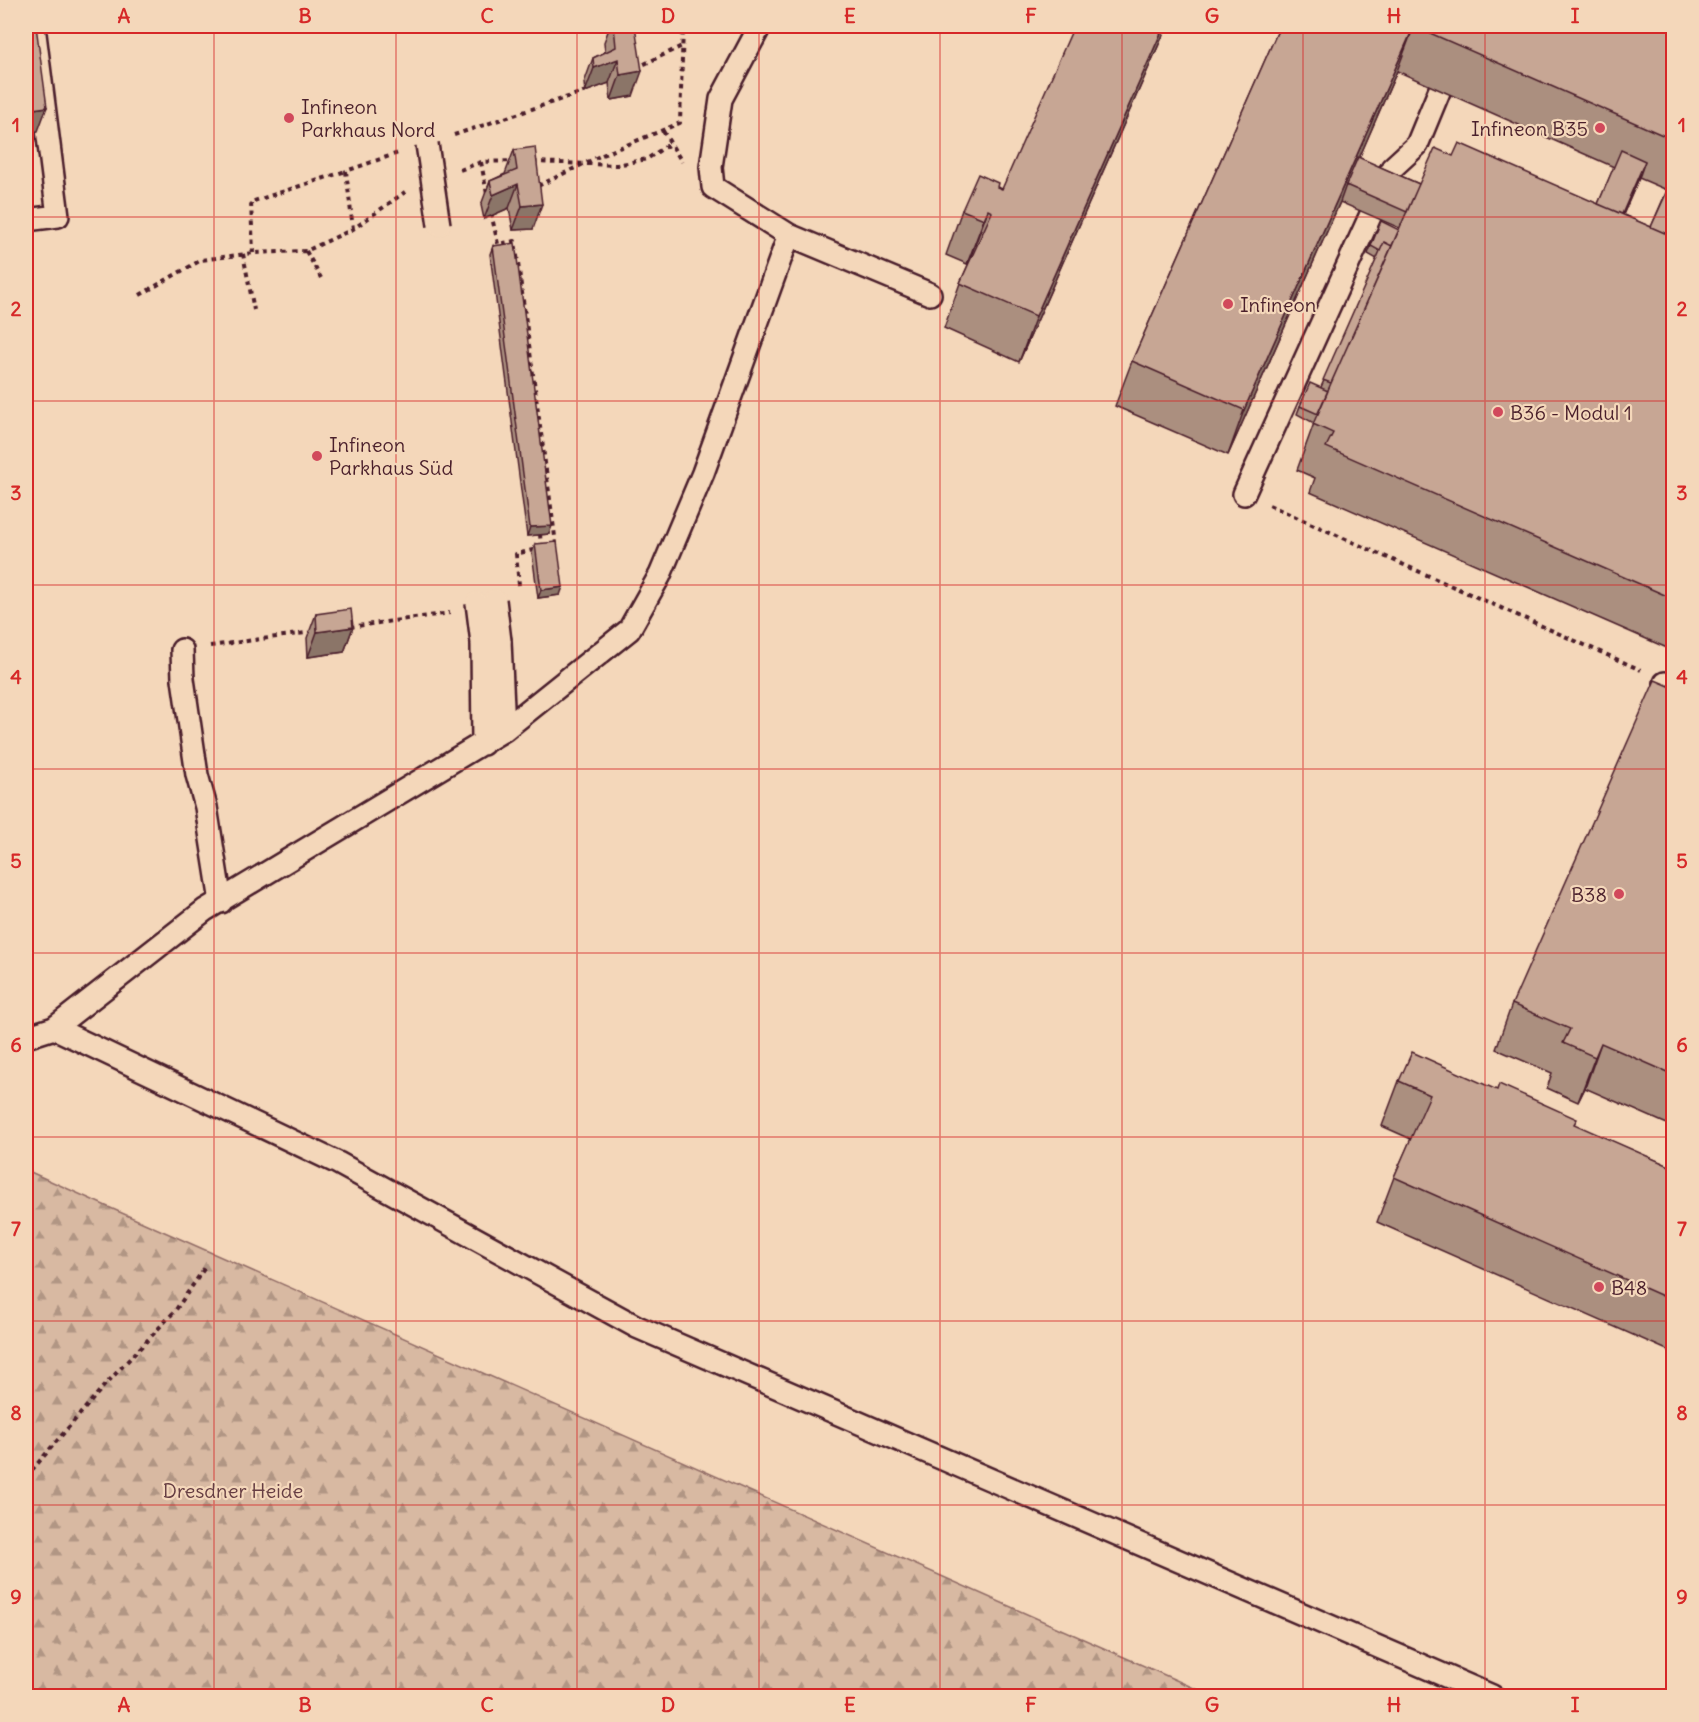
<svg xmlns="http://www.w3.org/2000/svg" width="1699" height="1722" font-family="Delius,sans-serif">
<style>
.forest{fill:url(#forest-firs);stroke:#916c66;stroke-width:1.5}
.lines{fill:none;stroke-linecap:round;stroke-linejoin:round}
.service-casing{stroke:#4a1f2b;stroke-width:26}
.path{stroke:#4a1f2b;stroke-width:4;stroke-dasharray:4.5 4.5;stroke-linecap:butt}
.service{stroke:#f4d7ba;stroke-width:21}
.service-bridge-casing{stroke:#4a1f2b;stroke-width:26;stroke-linecap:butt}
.path-bridge{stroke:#4a1f2b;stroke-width:4;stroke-dasharray:4.5 4.5;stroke-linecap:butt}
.service-bridge{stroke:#f4d7ba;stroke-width:21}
.wall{fill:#ab8f7f;stroke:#4a1f2b;stroke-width:1.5;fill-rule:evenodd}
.shaded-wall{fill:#8b7468;stroke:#4a1f2b;stroke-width:1.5}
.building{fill:#c7a694;stroke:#4a1f2b;stroke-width:1.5}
.grid{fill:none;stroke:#d62828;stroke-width:1.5;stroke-opacity:0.55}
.poi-dot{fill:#d1495b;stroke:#f4d7ba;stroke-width:2}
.labels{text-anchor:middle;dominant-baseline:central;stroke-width:4.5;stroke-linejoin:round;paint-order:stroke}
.poi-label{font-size:20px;fill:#4a1f2b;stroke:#f4d7ba;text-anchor:start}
.park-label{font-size:20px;fill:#663e43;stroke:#f4d7ba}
.neatline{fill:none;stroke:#d62828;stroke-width:2}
.grid-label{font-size:20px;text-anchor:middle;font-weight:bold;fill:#d62828}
</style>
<defs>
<pattern id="forest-firs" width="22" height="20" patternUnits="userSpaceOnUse" patternTransform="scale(1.5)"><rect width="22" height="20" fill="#d8b9a2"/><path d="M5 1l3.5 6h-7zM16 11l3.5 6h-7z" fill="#b19684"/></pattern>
</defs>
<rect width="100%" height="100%" fill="#f4d7ba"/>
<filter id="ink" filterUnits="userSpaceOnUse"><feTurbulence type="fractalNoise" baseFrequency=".0167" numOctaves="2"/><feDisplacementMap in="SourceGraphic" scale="12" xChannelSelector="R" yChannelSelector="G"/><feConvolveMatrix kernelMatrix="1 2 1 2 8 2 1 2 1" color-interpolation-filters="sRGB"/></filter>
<g filter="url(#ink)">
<!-- forest -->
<path class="forest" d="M26,1170L106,1206L1212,1696H26Z"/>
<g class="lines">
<defs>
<path id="service" d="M26,220L58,216L34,26
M789,235L930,294
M1244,494L1392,168L1417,145L1466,26
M500,641L504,730
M482,643L483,744
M182,650L183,679L197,775L206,807L221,902
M1665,683L1674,687
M54,1028L338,1163L637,1327L1492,1696
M26,1037L54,1028L205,910L504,730L629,630L660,575L703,473L789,235L713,187L711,167L721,99L760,26"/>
</defs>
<!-- service casing -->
<use href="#service" class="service-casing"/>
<!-- path -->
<path class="path" d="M636,68L682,46
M663,131L682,162
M454,135L589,90
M602,155L680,123L683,26
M481,162L487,194
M533,162L617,165L647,159L671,143
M460,170L481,162L514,161
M491,213L498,244L515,241L556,544
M353,229L346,171L401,152
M306,251L321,278
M253,253L251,202L346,171
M243,254L254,310
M140,295L201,260L253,253L306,251L353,229L405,192
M1269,505L1641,670
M540,534L541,547
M519,585L516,554L537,549
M350,627L450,613
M210,646L313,632
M26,1477L104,1386L175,1311L206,1266"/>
<!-- service -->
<use href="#service" class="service"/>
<defs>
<path id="service-bridge" d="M427,144L439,225
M495,600L500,641
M477,603L482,643"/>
</defs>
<!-- service-bridge casing -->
<use href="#service-bridge" class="service-bridge-casing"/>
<!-- path-bridge -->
<path class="path-bridge" d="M538,186L602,155"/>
<!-- service-bridge -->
<use href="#service-bridge" class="service-bridge"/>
</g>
<!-- wall -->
<path class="wall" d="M610,26H614L633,96L611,100L609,83L585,92L584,83L593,58L605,52L604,42Z
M1167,26L1019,362L944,328L960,283L972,256H971L967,264L946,255L962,210L997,187L1002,189Z
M1280,26H1674V651L1310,492L1315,478L1297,470L1314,423L1297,414L1300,406L1321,387L1377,259L1368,254L1371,246L1399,230L1400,228L1340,202L1228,455L1115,406L1132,361ZM1397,71L1614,167L1598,204L1453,156L1419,184L1359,158ZM1639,178L1667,190L1651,227L1623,215Z
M514,150L533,229L513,230L509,208L484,219L481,205L490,181L505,174Z
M493,246L549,534L527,536L490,254Z
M535,544L560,595L538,598L532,553Z
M316,614L353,627L344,652L308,657L307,638Z
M1674,688V1127L1585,1088L1578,1102L1547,1088L1552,1073L1496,1049L1512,1004Z
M1399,1081L1574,1125L1674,1168V1353L1377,1222L1394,1177L1411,1139L1382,1126Z"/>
<!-- shaded-wall -->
<path class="shaded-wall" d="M1164,26H1167L1019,362L1036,316Z
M1414,26L1397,71L1347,186L1346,185L1340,202L1228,455L1244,410Z
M618,59L609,83L585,92L594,68Z
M642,71L633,96L611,100L620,75Z
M47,107L38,131L26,133V110Z
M1645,161L1639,178L1603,259L1609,243Z
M518,184L509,208L484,219L493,195Z
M542,204L533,229L513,230L522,206Z
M988,210L971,256L967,264L984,219Z
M552,526L549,534L527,536L530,527Z
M563,587L560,595L538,598L541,590Z
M353,627L344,652L308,657L317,632Z
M1601,1043L1585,1088L1578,1102L1595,1057Z"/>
<!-- building -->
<path class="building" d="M26,26H36L47,107L26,110Z
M614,26H635L642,71L620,75L618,59L594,68L593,58L616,47Z
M1074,26H1164L1036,316L960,283L992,212L988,210L984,219L962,210L978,174L998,183L997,187L1002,189Z
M1280,26H1674V140L1414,26L1244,410L1132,361Z
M1459,143L1674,237V599L1326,447L1333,433L1313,424L1435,148L1453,156Z
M535,147L542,204L522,206L518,184L493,195L490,181L517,170L514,150Z
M1621,150L1645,161L1622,214L1598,204Z
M1358,157L1419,184L1407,212L1346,185Z
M1674,176V237L1651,227Z
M1381,221L1399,230L1392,246L1384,242L1380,251L1371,246Z
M1384,242L1392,246L1331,383L1323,380Z
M515,243L552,526L530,527L493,246Z
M1310,383L1328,391L1318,414L1300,406Z
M557,542L563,587L541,590L535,544Z
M351,609L353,627L317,632L316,614Z
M1655,680L1674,688V1075L1601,1043L1595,1057L1563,1043L1570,1029L1512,1004Z
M1412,1052L1497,1090L1499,1084L1577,1119L1574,1124L1674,1168V1301L1394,1177L1430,1095L1399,1081Z"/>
</g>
<!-- grid -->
<path class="grid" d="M214,26V1696M396,26V1696M577,26V1696M759,26V1696M940,26V1696M1122,26V1696M1303,26V1696M1485,26V1696M26,217H1674M26,401H1674M26,585H1674M26,769H1674M26,953H1674M26,1137H1674M26,1321H1674M26,1505H1674"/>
<!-- markers -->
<g class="poi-dot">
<circle cx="289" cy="118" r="6"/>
<circle cx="1600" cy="128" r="6"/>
<circle cx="1228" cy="304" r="6"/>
<circle cx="1498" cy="412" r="6"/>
<circle cx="317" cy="456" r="6"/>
<circle cx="1619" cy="894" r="6"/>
<circle cx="1599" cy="1287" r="6"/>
</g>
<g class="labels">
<!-- poi labels -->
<g class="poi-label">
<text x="301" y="106">Infineon<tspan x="301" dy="23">Parkhaus Nord</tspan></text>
<text x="1588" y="128" text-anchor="end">Infineon B35</text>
<text x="1240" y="304">Infineon</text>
<text x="1510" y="412">B36 - Modul 1</text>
<text x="329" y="444">Infineon<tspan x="329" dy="23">Parkhaus Süd</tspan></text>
<text x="1607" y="894" text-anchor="end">B38</text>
<text x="1611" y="1287">B48</text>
</g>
<!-- park labels -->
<g class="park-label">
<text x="233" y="1490">Dresdner Heide</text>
</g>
</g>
<!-- margin -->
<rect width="1699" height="1722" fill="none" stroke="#f4d7ba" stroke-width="66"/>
<rect x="33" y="33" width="1633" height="1656" class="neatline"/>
<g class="grid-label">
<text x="124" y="23">A</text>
<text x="305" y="23">B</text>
<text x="487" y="23">C</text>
<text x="668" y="23">D</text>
<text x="850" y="23">E</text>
<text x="1031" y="23">F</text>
<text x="1212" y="23">G</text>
<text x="1394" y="23">H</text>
<text x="1575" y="23">I</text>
<text x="16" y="132">1</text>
<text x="1682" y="132">1</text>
<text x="16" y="316">2</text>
<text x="1682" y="316">2</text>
<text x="16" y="500">3</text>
<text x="1682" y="500">3</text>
<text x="16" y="684">4</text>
<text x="1682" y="684">4</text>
<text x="16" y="868">5</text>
<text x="1682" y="868">5</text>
<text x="16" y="1052">6</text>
<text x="1682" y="1052">6</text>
<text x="16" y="1236">7</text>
<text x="1682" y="1236">7</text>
<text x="16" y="1420">8</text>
<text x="1682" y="1420">8</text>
<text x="16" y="1604">9</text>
<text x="1682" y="1604">9</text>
<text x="124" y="1712">A</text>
<text x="305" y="1712">B</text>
<text x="487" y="1712">C</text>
<text x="668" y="1712">D</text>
<text x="850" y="1712">E</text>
<text x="1031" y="1712">F</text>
<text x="1212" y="1712">G</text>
<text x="1394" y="1712">H</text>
<text x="1575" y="1712">I</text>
</g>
</svg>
